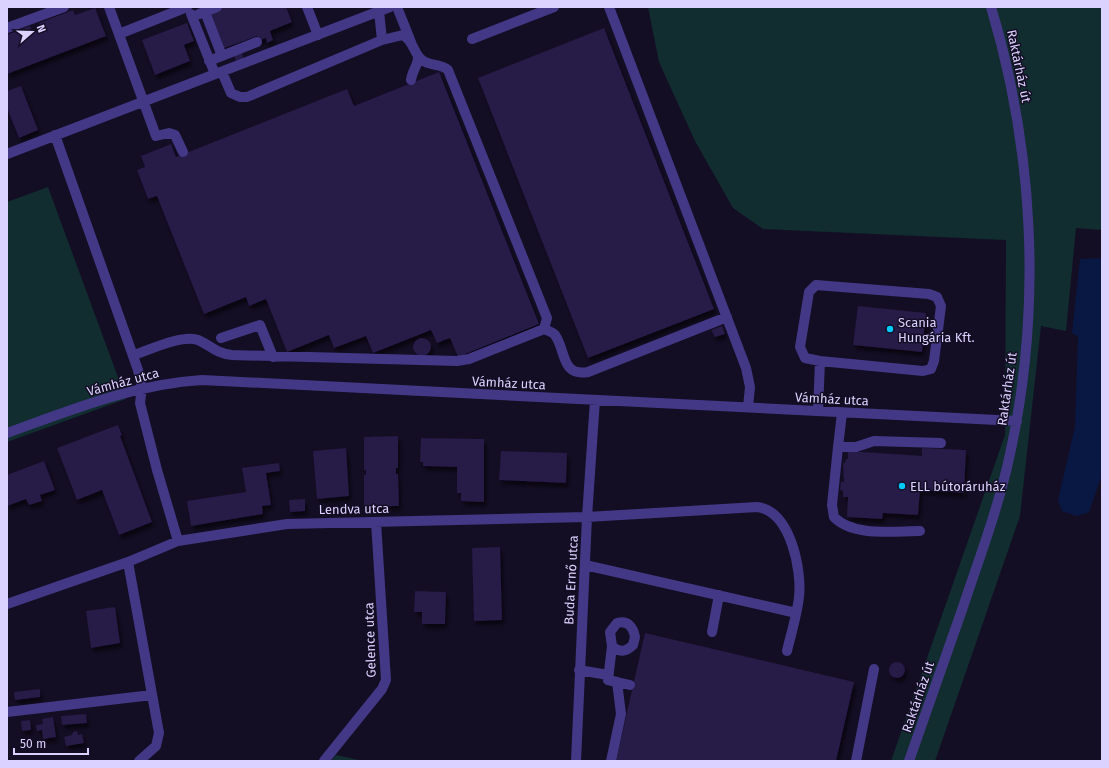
<svg xmlns="http://www.w3.org/2000/svg" width="1109" height="768" font-family="'Fira Sans',sans-serif">
<style>
.green{fill:#112d2f}
.water{fill:#091843}
.building{fill:#271a46;filter:url(#shadow)}
.lines{fill:none;stroke-linecap:round;stroke-linejoin:round}
.minor{stroke:#433885;stroke-width:10}
.poi-dot{fill:#00cafd;stroke:#140e25;stroke-width:1.5}
.labels{text-anchor:middle;dominant-baseline:central;stroke-width:3;stroke-linejoin:round;paint-order:stroke}
.street-label{font-size:13px;fill:#dcd2ff;stroke:#140e25}
.poi-label{font-size:13px;fill:#dcd2ff;stroke:#140e25;text-anchor:start}
</style>
<defs>
<filter id="shadow"><feDropShadow dx="2.5" dy="4.5" stdDeviation="2" flood-color="#0009"/></filter>
</defs>
<rect width="100%" height="100%" fill="#140e25"/>
<!-- green -->
<path class="green" d="M648,7H1102V230L1076,228L1066,331L1041,326L1020,516L935,761H891L1005,435L1006,240L763,229L733,208L695,141L659,62Z
M48,187L126,399L7,442V202Z
M336,755L364,761H331Z"/>
<!-- water -->
<path class="water" d="M1102,258V474L1089,512L1077,516L1062,511L1058,500L1075,427L1078,336L1072,333L1080,259Z"/>
<!-- building -->
<path class="building" d="M224,7H286L292,22L270,31L273,40L267,43L266,38L258,41L257,36L222,49L208,13Z
M95,8L106,36L7,74V35L30,26L32,32L41,29L39,23L73,10L75,15Z
M187,23L194,41L184,45L190,61L155,75L142,40Z
M604,28L714,309L588,358L478,78Z
M242,53L243,58L236,61L234,56Z
M439,72L539,324L458,357L450,338L437,343L431,330L373,353L366,336L334,348L329,335L287,352L266,299L249,306L246,297L204,314L157,196L148,199L137,170L145,167L141,156L171,144L176,157L347,89L354,106Z
M21,86L38,130L19,138L7,108V91Z
M858,306L926,313L922,352L853,345Z
M722,326L725,334L715,337L711,330Z
M413 347a9 9 0 1 1 18 0a9 9 0 1 1-18 0Z
M118,425L122,435L120,436L152,522L119,535L102,490L77,500L57,448Z
M398,436V468H396V474H398L399,506H364V475H366V470H364V437Z
M421,438L484,439V502L461,501V493H457V467L423,466V462H420Z
M346,448L349,496L317,499L313,451Z
M922,448L966,450L964,493L920,490L918,515L883,513L882,519L847,517L848,497H843V491L840,490L841,482H844L843,463H845L846,459H848V451L922,456Z
M501,451L567,453L566,483L499,480Z
M44,461L55,490L40,495L42,501L29,505L26,499L7,506V475Z
M279,463L280,471L266,473L271,505L262,506L263,514L191,526L187,501L246,492L242,468Z
M305,499V511L290,512L289,500Z
M500,547L502,620L474,621L472,548Z
M415,591L446,592L445,624H422V612H414Z
M115,607L120,643L91,648L86,611Z
M645,633L854,682L836,761H616Z
M889 670a8 8 0 1 1 16 0a8 8 0 1 1-16 0Z
M40,689V697L15,700L14,692Z
M86,714L87,723L62,725L61,716Z
M53,717L56,737L43,739L42,730L37,731L36,725L43,724L42,719Z
M30,720L31,730L22,731L21,721Z
M77,731L78,735L82,734L84,743L66,746L64,737L72,735L73,732Z"/>
<g class="lines">
<!-- minor -->
<path class="minor" d="M109,7L156,136L169,133L175,135L183,152
M307,7L318,35
M397,7L411,42
M609,7L746,368L750,387L748,407
M205,12L222,56
M191,14L215,74
M199,14L217,7
M7,28L64,7
M119,34L187,7
M472,39L554,7
M382,40L403,35C414,41 413,53 422,60C429,66 442,64 448,70L547,318L544,329C548,331 553,332 555,335C566,350 561,377 588,372L727,317
M209,61L257,42
M222,72L231,93L240,97H247L382,40L379,11
M411,80C412,71 418,66 418,57
M55,135L138,370L142,387L140,403L157,470L178,541
M7,154L390,7
M816,285L929,294L937,297L941,306L934,361L931,369L923,371L820,361L805,358L800,347L809,292Z
M221,338L260,325L273,357
M134,355C149,350 183,334 198,340C210,345 217,354 232,355L457,361L469,359L544,329
M818,411L820,361
M7,433C71,410 134,384 202,380L1017,421
M838,447L842,413
M920,531C894,531 853,537 834,517L832,505L838,447H856L874,441L941,443
M128,562L159,733L156,746L139,761
M585,565L792,612
M7,604L128,562L178,541L287,524L587,517L757,507C791,511 802,571 799,597C797,615 791,634 787,651
M712,632L719,595
M579,670L608,675
M617,682L630,685
M7,712L152,695
M324,761L382,689L386,680L376,522
M576,761L587,517L595,400
M611,761L621,714L617,682L608,680L612,646L610,632L617,623C628,620 633,627 635,637L633,645C626,652 619,653 612,646
M856,761L874,669
M909,761C927,710 945,658 963,607C980,556 999,506 1010,454C1042,308 1034,150 991,7"/>
</g>
<!-- markers -->
<g class="poi-dot">
<circle cx="890" cy="329" r="4"/>
<circle cx="902" cy="486" r="4"/>
</g>
<g class="labels">
<!-- street labels -->
<g class="street-label">
<text transform="translate(1019 66) rotate(78)">Raktárház út</text>
<text transform="translate(123 382) rotate(-15)">Vámház utca</text>
<text transform="translate(509 383) rotate(3)">Vámház utca</text>
<text transform="translate(1007 389) rotate(-82)">Raktárház út</text>
<text transform="translate(832 399) rotate(3)">Vámház utca</text>
<text transform="translate(354 509) rotate(-1)">Lendva utca</text>
<text transform="translate(571 580) rotate(-87)">Buda Ernő utca</text>
<text transform="translate(370 640) rotate(-92)">Gelence utca</text>
<text transform="translate(918 697) rotate(-71)">Raktárház út</text>
</g>
<!-- poi labels -->
<g class="poi-label">
<text x="898" y="322">Scania<tspan x="898" dy="15">Hungária Kft.</tspan></text>
<text x="910" y="486">ELL bútoráruház</text>
</g>
</g>
<!-- border -->
<rect width="1109" height="768" fill="none" stroke="#dcd2ff" stroke-width="16"/>
<!-- north arrow -->
<g transform="translate(32 32) rotate(70)" stroke="#140e25" stroke-width="3" paint-order="stroke">
<path d="M0-3L7 15L0 10L-7 15Z" fill="#dcd2ff"/>
<text y="-6" font-size="11" font-weight="bold" text-anchor="middle" fill="#dcd2ff">N</text>
</g>
<!-- scale -->
<path d="M14 748v6h74v-6" fill="none" stroke="#dcd2ff" stroke-width="2"/>
<text x="20" y="748" font-size="12" fill="#dcd2ff" stroke="#140e25" stroke-width="3" paint-order="stroke">50 m</text>
</svg>
